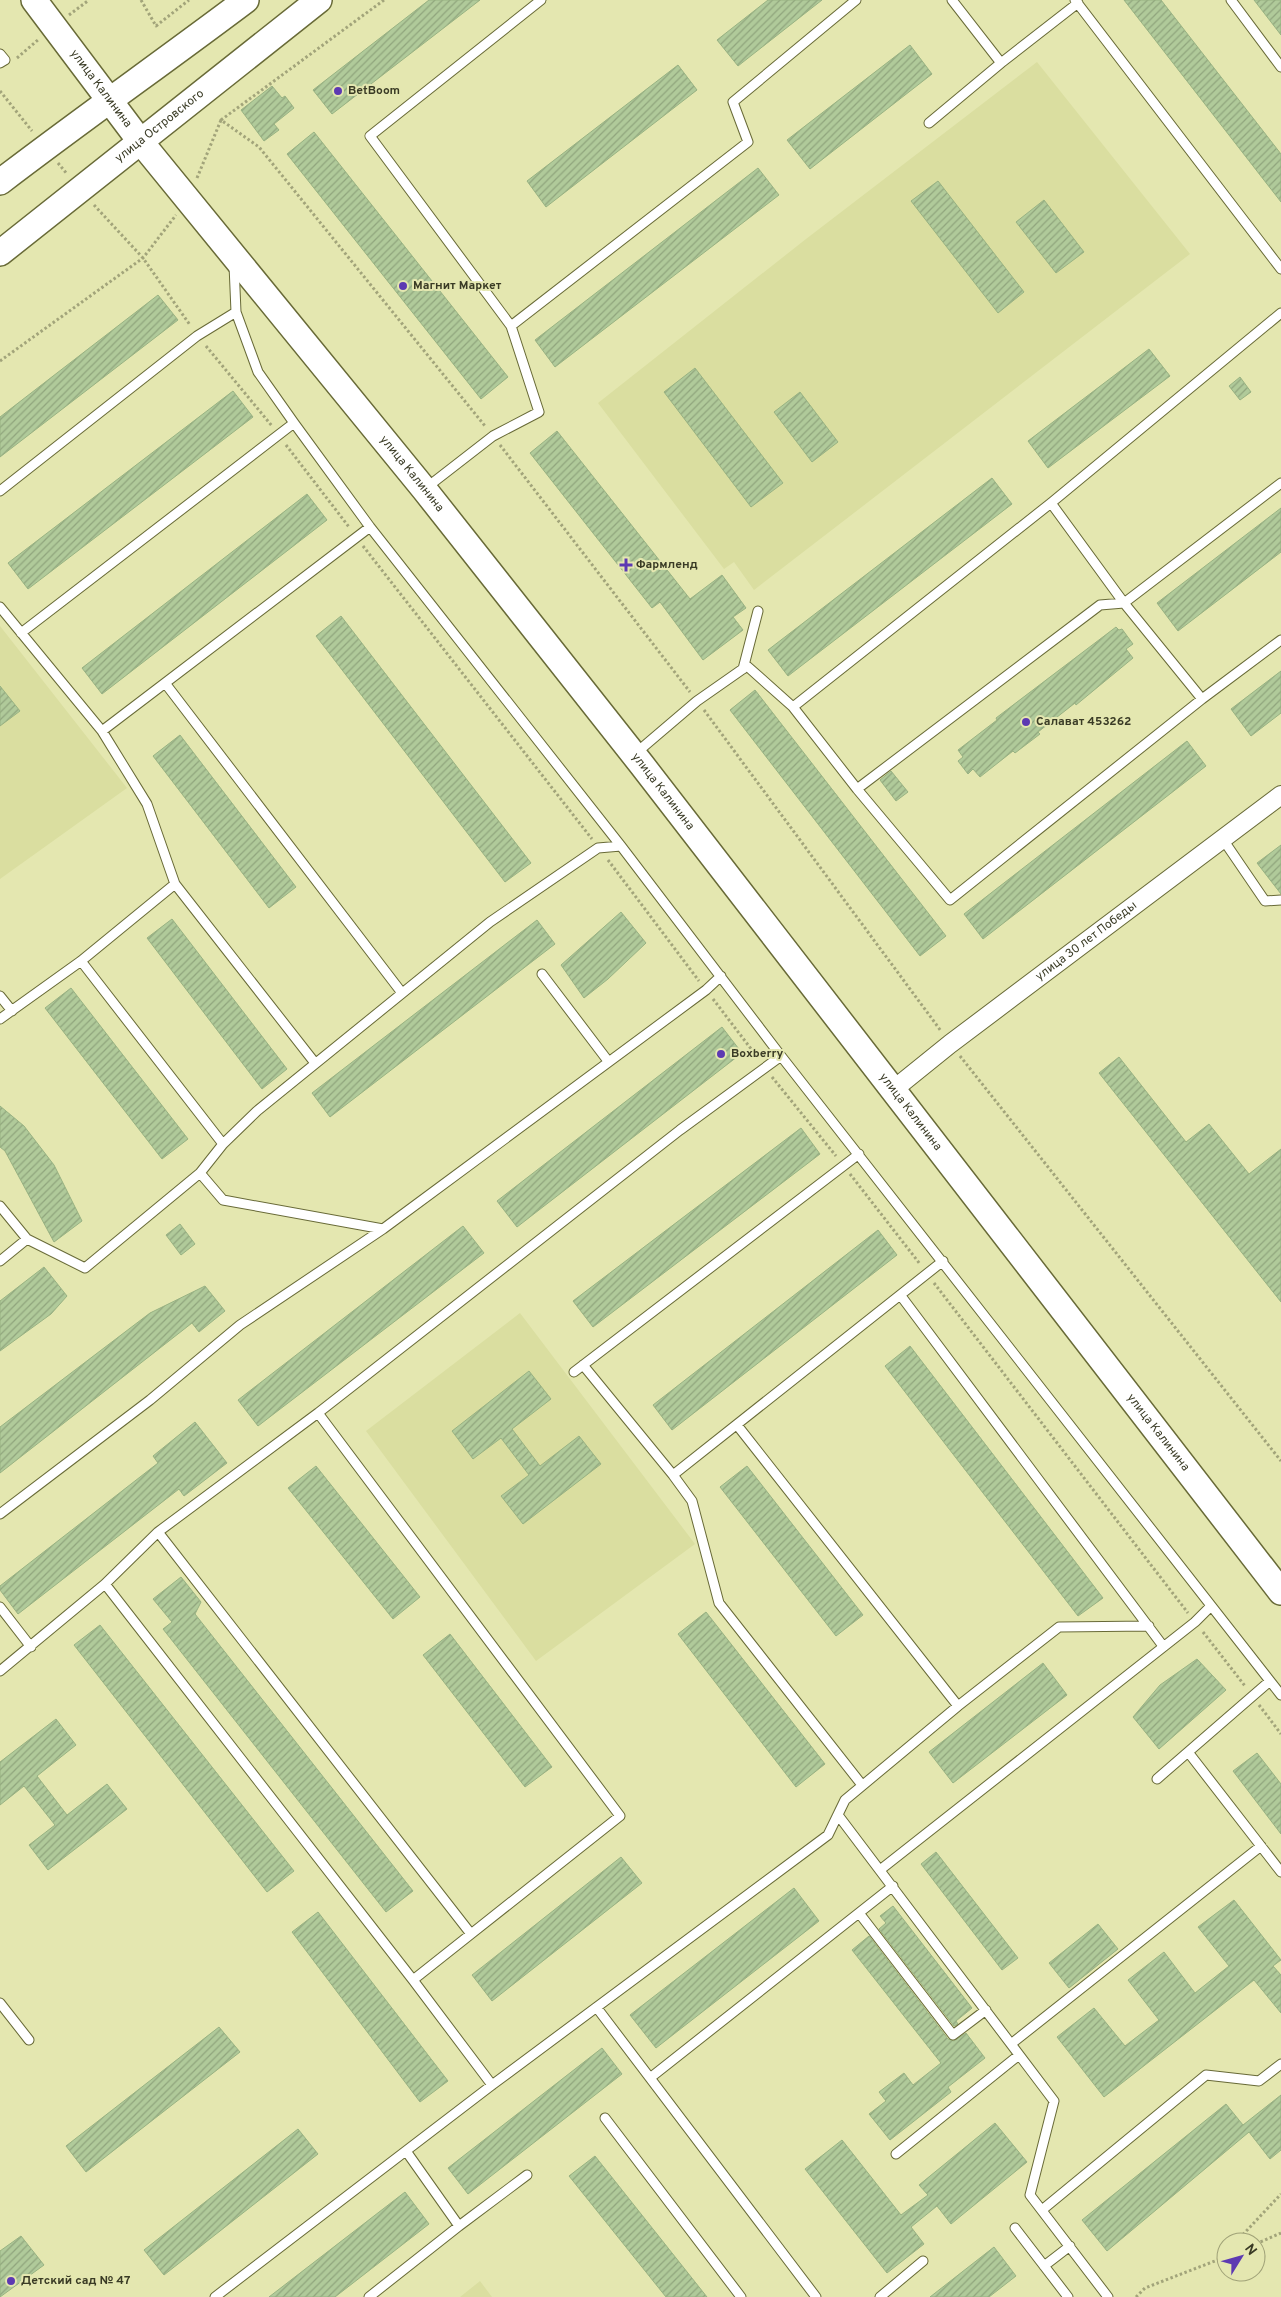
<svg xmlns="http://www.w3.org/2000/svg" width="1281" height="2297" font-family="Overpass,sans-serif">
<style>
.built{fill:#dadea0}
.building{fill:url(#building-hatch);stroke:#98b282}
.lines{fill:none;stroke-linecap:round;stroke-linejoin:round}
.lane-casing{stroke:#686a37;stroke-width:11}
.street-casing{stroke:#686a37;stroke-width:20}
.secondary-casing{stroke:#686a37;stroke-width:28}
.path{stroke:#a2a47a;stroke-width:3;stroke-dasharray:2.5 2.5;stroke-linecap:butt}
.lane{stroke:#fff;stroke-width:9}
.street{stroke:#fff;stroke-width:18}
.secondary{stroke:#fff;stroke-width:25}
.poi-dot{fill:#5d3ab2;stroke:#e4e7b0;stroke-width:2}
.labels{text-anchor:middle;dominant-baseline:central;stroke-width:4;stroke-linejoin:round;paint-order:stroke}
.street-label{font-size:12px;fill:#3a3b25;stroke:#e4e7b0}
.poi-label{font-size:12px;font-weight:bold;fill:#3a3b25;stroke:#e4e7b0;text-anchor:start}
</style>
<defs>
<pattern id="building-hatch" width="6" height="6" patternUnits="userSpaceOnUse" patternTransform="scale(1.25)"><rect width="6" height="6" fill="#b0ca9a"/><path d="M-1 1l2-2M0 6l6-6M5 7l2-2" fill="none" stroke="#90a57d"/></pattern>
</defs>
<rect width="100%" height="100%" fill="#e4e7b0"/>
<!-- built -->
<path class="built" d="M1037,62L1190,254L754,590L734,562L724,569L598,403L806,239Z
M0,626L127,788L0,879Z
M520,1313L695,1544L536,1661L366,1431Z
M480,2281L492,2297H460Z"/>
<!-- building -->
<path class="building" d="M429,0H480L332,114L313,90Z
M768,0H822L738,66L717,40Z
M1124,0H1161L1281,154V202Z
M1254,0H1281V35Z
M910,45L932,74L810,169L787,140Z
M678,65L697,90L546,207L527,181Z
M272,86L282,98L285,96L294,108L274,124L279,130L264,141L241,110Z
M314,132L508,377L481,399L287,154Z
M758,168L779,195L555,367L535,340Z
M938,181L1024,292L998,313L911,201Z
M1044,200L1084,252L1056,273L1016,222Z
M158,295L178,320L0,457V417Z
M1149,349L1170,376L1048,468L1028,441Z
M695,368L783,483L751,507L664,392Z
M1240,377L1251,392L1240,400L1229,386Z
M233,391L253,417L28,589L8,563Z
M800,392L838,442L812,462L774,412Z
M557,431L690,599L722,575L746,608L733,617L743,630L703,660L660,602L652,608L530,453Z
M992,478L1012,504L788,676L768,650Z
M307,494L327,520L102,694L82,668Z
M1281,508V552L1178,631L1157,603Z
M341,616L531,863L505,882L316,636Z
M1116,627L1119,630L1122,629L1133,644L1126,649L1133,658L1076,705L1075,703L1038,732L1040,734L1015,753L1013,751L980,777L973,769L968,774L958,761L963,757L958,750L997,720L996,718Z
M1281,671V713L1251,736L1231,709Z
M0,686L20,711L0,726Z
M755,690L946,936L920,956L730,710Z
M180,735L296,887L269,908L153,756Z
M1187,741L1206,766L983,939L964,914Z
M891,771L908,792L896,801L880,780Z
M1281,845V894L1257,863Z
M621,912L646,943L608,979L584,998L561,965Z
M172,919L287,1069L262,1089L147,938Z
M537,920L555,944L330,1117L312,1093Z
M71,988L188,1139L162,1159L45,1008Z
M722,1027L742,1053L517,1227L497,1201Z
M1119,1057L1186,1142L1209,1124L1249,1174L1281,1149V1302L1099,1073Z
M0,1106L24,1126L54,1165L82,1221L54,1242L5,1151L0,1147Z
M801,1128L820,1154L593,1327L573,1301Z
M180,1224L195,1244L181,1255L166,1235Z
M463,1226L484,1253L258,1426L238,1400Z
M878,1230L897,1255L672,1430L653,1405Z
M44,1267L67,1296L51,1314L0,1351V1301Z
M205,1286L225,1311L199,1332L192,1323L0,1473V1427L150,1313Z
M910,1346L1103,1598L1078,1616L885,1366Z
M529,1371L551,1399L512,1429L540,1466L579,1436L601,1464L523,1524L501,1496L529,1475L501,1438L473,1459L452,1431Z
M195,1422L227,1463L184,1496L179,1489L18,1614L0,1590V1586L158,1463L153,1456Z
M316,1466L420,1597L393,1619L288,1488Z
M747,1466L863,1615L836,1636L720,1487Z
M181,1577L201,1602L195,1614L413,1891L386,1912L163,1629L172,1622L153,1599Z
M706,1612L825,1764L796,1787L678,1634Z
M100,1625L294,1871L267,1892L74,1645Z
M450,1634L552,1767L525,1787L423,1655Z
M1197,1659L1226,1690L1159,1749L1133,1717L1160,1685Z
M1043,1663L1067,1695L953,1783L929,1752Z
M56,1719L76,1745L37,1776L67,1815L107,1784L127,1809L48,1870L29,1845L55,1825L24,1786L0,1805V1762Z
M1257,1753L1281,1784V1834L1233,1771Z
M936,1852L1018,1958L1002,1970L921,1864Z
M621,1857L642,1883L492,2001L472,1975Z
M794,1888L819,1921L656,2048L630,2015Z
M1234,1900L1281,1960L1273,1966L1281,1975V2013L1254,1980L1104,2097L1057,2037L1094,2008L1125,2046L1159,2020L1128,1980L1164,1952L1195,1993L1229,1966L1198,1927Z
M893,1906L972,2008L956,2021L958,2024L954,2026L879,1929L886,1923L880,1916Z
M318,1912L448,2081L420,2102L292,1932Z
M1098,1924L1118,1949L1069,1988L1049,1963Z
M869,1936L948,2039L954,2041L966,2033L985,2058L948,2087L951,2092L890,2140L869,2114L886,2101L879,2092L904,2073L913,2085L941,2063L852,1950Z
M219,2027L240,2052L86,2172L66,2146Z
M602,2048L622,2074L468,2194L448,2168Z
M1281,2095V2150L1270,2159L1249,2132L1107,2251L1082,2220L1226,2104L1243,2125Z
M995,2123L1027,2162L951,2224L937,2206L911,2227L924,2244L887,2273L805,2169L842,2140L901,2215L928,2195L919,2185Z
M298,2129L318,2154L164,2275L144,2250Z
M595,2156L707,2297H666L569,2176Z
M405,2192L429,2224L335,2297H269Z
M21,2236L44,2265L0,2297V2251Z
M994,2247L1016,2276L989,2297H930Z"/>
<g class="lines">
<defs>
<path id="lane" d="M541,0L370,136L511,326L748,142L733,102L856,0
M1075,0L1281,269
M1231,0L1281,67
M0,54L5,60L0,63
M1001,63L1078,3
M929,123L1001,63L952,0
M234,265L236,312L258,372L294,423L370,527L621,846L781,1056L1281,1695
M426,488L493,436L539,412L511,326
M0,491L197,336L236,312
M1051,503L1124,603L1281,483
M0,607L102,731
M21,633L294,423
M743,669L758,611
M165,683L402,993
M793,707L857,789L1100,605L1124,603L1202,699
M636,753L697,701L747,666L793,707L1051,503L1281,313
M857,789L950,900L1202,699L1281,640
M1222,838L1265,901L1281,900
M175,884L315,1063
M542,974L608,1061
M0,996L12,1011
M0,1019L81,961L175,884L147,804L102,731L370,527
M223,1144L257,1111L490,922L598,848L621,846
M200,1173L223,1200L383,1229
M0,1206L27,1239L0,1261
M27,1239L85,1268L200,1173L223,1144L81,961
M901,1296L1163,1646
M583,1365L673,1475L943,1261
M574,1372L859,1154
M737,1425L958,1706
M673,1475L692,1501L719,1603L862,1785
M0,1514L150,1400L240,1325L383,1229L706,990L721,976
M158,1532L471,1934L620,1816L318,1413
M105,1584L413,1980L492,2085
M0,1607L31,1647
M0,1671L105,1584L158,1532L318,1413L680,1130L781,1056
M1188,1752L1281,1872
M1157,1779L1270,1681
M838,1815L1054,2101L1030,2195L1108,2297
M880,1870L1195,1622L1210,1607
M859,1913L953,2035L986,2010
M413,1980L471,1934
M0,2003L29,2040
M597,2008L816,2297
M1011,2044L1261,1846
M650,2078L893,1886
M605,2118L741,2297
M406,2151L459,2226L527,2175
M896,2154L1019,2055
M1042,2210L1206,2075L1259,2081L1281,2064
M1015,2228L1068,2297
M1044,2266L1070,2246
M215,2297L492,2085L828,1835L845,1800L958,1706L1059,1627L1149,1626
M369,2297L459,2226
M880,2297L923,2261"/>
<g id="street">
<path id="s1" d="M893,1090L950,1044L1281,795"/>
</g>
<g id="secondary">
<path id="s2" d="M34,0L140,141L424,489L642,765L1281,1592"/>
<path d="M0,182C81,120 165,61 246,0"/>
<path id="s3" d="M0,253L319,0"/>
</g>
</defs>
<!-- lane casing -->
<use href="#lane" class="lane-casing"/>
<!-- street casing -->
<use href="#street" class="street-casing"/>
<!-- secondary casing -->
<use href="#secondary" class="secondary-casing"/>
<!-- path -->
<path class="path" d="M141,0L156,26L189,0
M384,0L221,120L259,147L485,426
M69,15L89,0
M17,58L39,39
M0,91L32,131
M58,163L67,174
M197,178L221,120
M94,205L143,258L190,325
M206,346L272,426
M0,361L143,258L176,215
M286,445L349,527
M500,445L690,692
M363,546L592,839
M704,710L941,1031
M608,860L699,981
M713,999L758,1058
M960,1056L1281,1461
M772,1077L836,1156
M850,1174L920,1264
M934,1283L1188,1613
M1203,1632L1245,1686
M1259,1705L1281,1734
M1236,2242L1281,2194
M1256,2244L1281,2233
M1136,2297L1145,2288L1220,2259L1226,2253"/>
<!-- lane -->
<use href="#lane" class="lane"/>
<!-- street -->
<use href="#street" class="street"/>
<!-- secondary -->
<use href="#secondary" class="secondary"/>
</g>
<!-- markers -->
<g class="poi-dot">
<circle cx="338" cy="91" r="5"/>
<circle cx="403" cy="286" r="5"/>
<path d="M623.5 557.5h5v5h5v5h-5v5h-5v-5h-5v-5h5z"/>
<circle cx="1026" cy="722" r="5"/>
<circle cx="721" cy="1054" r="5"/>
<circle cx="11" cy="2281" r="5"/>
</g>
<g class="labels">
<!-- street labels -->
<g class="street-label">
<text stroke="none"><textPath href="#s2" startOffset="111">улица Калинина</textPath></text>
<text stroke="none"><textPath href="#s3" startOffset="204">улица Островского</textPath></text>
<text stroke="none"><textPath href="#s2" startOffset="606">улица Калинина</textPath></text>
<text stroke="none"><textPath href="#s2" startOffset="1011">улица Калинина</textPath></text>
<text stroke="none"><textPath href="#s1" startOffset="244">улица 30 лет Победы</textPath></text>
<text stroke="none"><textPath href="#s2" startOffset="1416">улица Калинина</textPath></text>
<text stroke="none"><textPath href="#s2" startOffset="1821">улица Калинина</textPath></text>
</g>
<!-- poi labels -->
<g class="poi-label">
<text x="348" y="91">BetBoom</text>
<text x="413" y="286">Магнит Маркет</text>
<text x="636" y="565">Фармленд</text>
<text x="1036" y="722">Салават 453262</text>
<text x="731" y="1054">Boxberry</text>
<text x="21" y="2281">Детский сад № 47</text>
</g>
</g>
<!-- north arrow -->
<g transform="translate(1241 2257) rotate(53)"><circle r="24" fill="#e4e7b0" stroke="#a0a278"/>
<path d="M0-4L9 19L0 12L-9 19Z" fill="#5d3ab2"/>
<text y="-8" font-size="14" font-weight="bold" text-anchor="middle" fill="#3a3b25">N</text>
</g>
</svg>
